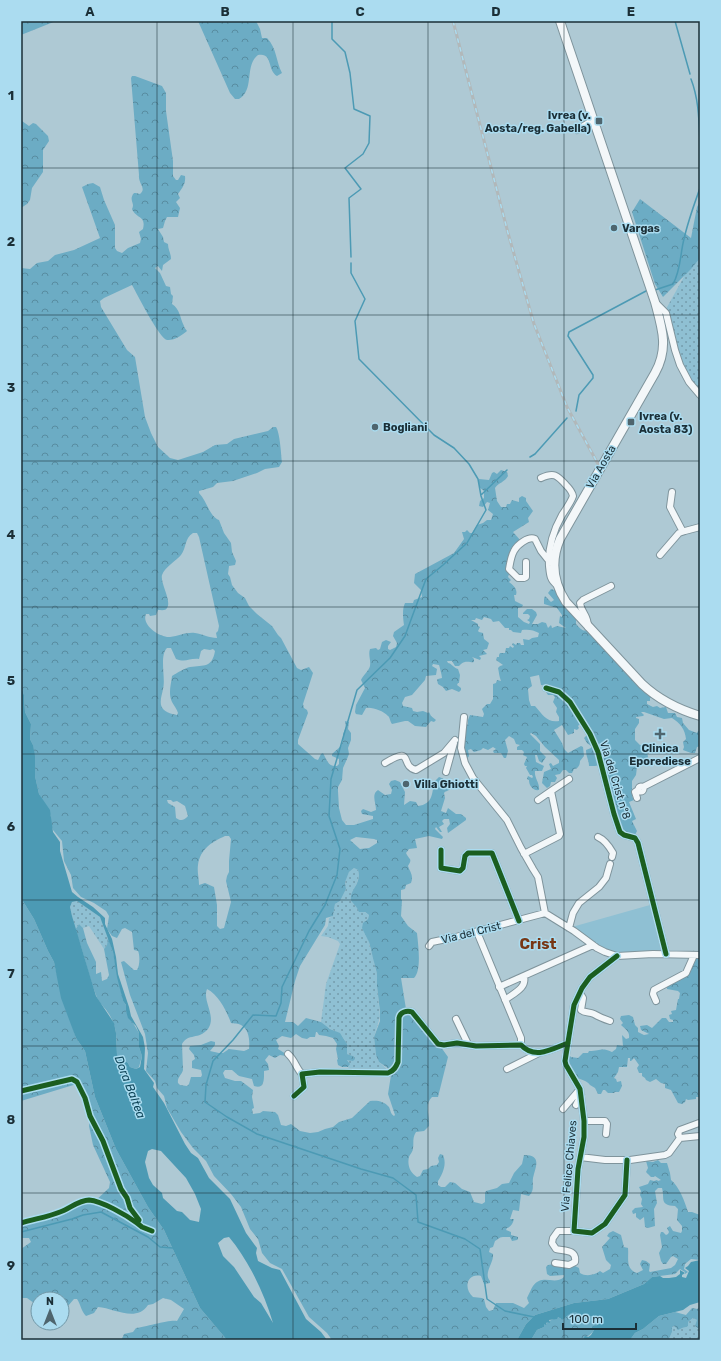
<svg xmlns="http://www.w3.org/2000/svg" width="721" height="1361" font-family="Rubik,sans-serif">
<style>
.grass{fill:url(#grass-dots)}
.forest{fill:url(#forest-crowns);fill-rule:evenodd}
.pitch{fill:#8fc0d3}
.water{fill:#4c9ab4;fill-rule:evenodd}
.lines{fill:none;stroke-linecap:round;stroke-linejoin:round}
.stream{stroke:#4c9ab4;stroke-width:1.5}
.minor-casing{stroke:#7f949c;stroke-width:8}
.major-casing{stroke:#7f949c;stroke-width:10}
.minor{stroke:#f3f7f9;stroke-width:6}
.major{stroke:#f3f7f9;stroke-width:8}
.rail-casing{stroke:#b1b8ba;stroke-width:3}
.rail{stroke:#abdcf0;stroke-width:1.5;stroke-dasharray:4.5;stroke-linecap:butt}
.cycleway-casing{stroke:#abdcf0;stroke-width:8}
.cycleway{stroke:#1b5e20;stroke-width:5}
.grid{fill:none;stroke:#1b2f37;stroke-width:1;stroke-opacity:0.55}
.poi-dot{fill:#4e656e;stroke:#abdcf0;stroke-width:1.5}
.labels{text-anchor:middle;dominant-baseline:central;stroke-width:3;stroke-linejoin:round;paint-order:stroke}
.poi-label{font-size:11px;font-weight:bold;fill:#1b2f37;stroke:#abdcf0;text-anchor:start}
.street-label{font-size:11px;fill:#1b2f37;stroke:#abdcf0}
.water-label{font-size:12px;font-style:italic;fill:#0e4457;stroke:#abdcf0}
.district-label{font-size:15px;font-weight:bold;fill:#773715;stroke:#abdcf0}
.neatline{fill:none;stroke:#1b2f37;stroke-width:1.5}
.grid-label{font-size:13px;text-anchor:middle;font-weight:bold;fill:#1b2f37}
</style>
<defs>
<pattern id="grass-dots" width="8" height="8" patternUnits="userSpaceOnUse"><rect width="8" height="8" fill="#8fc0d3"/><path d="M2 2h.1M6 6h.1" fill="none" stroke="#749cac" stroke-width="1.8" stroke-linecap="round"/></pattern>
<pattern id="forest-crowns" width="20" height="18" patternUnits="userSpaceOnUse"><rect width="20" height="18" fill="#6cacc4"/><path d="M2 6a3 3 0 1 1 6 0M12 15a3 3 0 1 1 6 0" fill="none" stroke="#588ca0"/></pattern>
</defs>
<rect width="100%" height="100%" fill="#aec9d4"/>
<!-- grass -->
<path class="grass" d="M700,226V397L686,380L666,309L686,273Z
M354,868L358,870C361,882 352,888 351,899L358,908L369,915L368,919L365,921L370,948L374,959L375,967L377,974V986L380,1017L374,1037L376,1055L379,1062L389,1071L348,1070L349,1062L347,1060L348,1059L353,1061V1056L347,1054C347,1038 343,1035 329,1028C326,1027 324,1024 321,1022L326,984L340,944L338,941L328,937L321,936L328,926L329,918L333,916L335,904L340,901L346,889L345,880L349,872Z
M77,901L100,917L108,936L107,945L104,949L89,926L83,928L79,924L75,930L70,907L72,902Z
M693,1318L697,1320L698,1328L700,1327V1340L669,1339L672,1332V1327L674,1326L676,1329L686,1327L688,1322Z"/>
<!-- forest -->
<path class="forest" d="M21,21H56L21,35Z
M198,21H256L260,29L262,38H267C277,48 276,62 282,73L277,76C267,70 273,52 258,55C244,66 255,90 239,99H235L230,93Z
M132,76H135L162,86L166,93V111L173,161V176L176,180H178L181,175L185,176C186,184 182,188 178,194L180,198L176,202L180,208L178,217H167L165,221L163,228L158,229L163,237L164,242L168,244C168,250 171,253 171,259L163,265L162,271L158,266L155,268L160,273L166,286L170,287L171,294L173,296L172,304C180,309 180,318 184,326C184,328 186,329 187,331C182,335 174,341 167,340C159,338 137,294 132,285L104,298L100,301L101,307L127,350L135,357L145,417L151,433L158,447L170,458L178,460L203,452L215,445L227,444L234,439L268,431L273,427H276C280,433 281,453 282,462L279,467L265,469L257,473L233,481L217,483L213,487L199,491V493C207,501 209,516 219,520L224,533L231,543L232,552L236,561L235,565L229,566L228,574L230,577L232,585L238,593L245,598L249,606L257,614L272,626L278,635L281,638L297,668L301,670L309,667L313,673L303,704L304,708L307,710L308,713L298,740V744L315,759L318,760L321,754L323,753C327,760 328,767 337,766L339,764V759L332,756V754L341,746L343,741V734L346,727L345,721L349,722L348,729L351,733V740L348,748L349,754L347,759L343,768L342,780L338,787V791L339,808L342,820L346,825H354L373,819V816L362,814L361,811L363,809L371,812L376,810C376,803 371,794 378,790L385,795L391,794L392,790L389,784L391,781L395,780L400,782L405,792L404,805L410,801L416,802L418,806C433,804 432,794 434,782L439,777C443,778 456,784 449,790C448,791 445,791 444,793L445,798L441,811L446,813L448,808L456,814H461L466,818V820L448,833L447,828L450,824L449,819H444L442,821L444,824L439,827L442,832H440L436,827L435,829L443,837L442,839L429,836L415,839L417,848L409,849L406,853C409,860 413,858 408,866C410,872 414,876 411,883L406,885L405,889L401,890V899L402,900L401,916L408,926L417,933C418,943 422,971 414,978H401L406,1009L411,1016L443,1050L448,1057L438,1097H432C424,1105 430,1116 429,1126L424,1131L416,1132C412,1138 414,1143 413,1148C413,1152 410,1154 409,1157C407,1165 410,1173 417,1177L420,1176L423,1170L428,1169L431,1166L437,1165L439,1162L438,1158L440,1154L443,1155C447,1164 443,1173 438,1181V1185L441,1187H445L450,1182L455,1183L462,1189L470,1192L474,1202L482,1204L485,1202V1193L486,1191L497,1188L502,1184L509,1183L514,1173L522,1164L524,1155C543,1155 535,1168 533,1178C532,1185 535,1190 529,1196L521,1194L519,1211L513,1210L510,1219H514C513,1223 511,1227 507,1228L506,1230L511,1232V1235L518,1237V1239L517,1240L512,1241L510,1237C500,1237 502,1236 495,1241L493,1247L490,1248L489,1252L493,1254C494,1263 483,1273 490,1281V1283L484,1284L481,1276C467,1273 463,1288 473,1297L482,1298L484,1299L486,1307L489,1311L493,1310L496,1303H513L524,1308L529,1303L527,1298C529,1294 531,1289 533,1286C543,1273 554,1286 564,1277V1275L550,1276L547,1274L546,1267L548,1265L554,1264L565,1268L575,1266L579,1268L580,1273C586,1277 595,1275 600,1271L603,1273L610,1269L611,1265L606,1260L602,1247L610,1238L607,1236L609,1233L613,1231L621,1235L624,1247L628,1248C629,1258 625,1269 637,1273L643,1270L640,1264L642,1260L646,1261L650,1264L649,1271L650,1272L671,1268L675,1265L678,1259L673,1256L671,1257L666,1264H663L661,1261L659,1253L662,1247L660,1235L661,1232H663L666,1235L668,1234L669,1232L667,1228L670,1226L673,1231L681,1233L682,1231V1226L677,1220L678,1209L675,1206C659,1205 665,1199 662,1188H658L655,1191L657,1203L654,1209L655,1226L648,1228L645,1227L644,1217L640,1220L636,1217V1213L633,1214L632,1211L635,1208L643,1207L641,1204L642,1199L640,1195L641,1191L639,1187L648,1184L650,1180L654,1181L657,1180L658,1181L661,1180L655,1176L654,1177H651L646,1172L648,1168L646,1161L653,1162L658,1160L661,1163H667L670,1173L671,1180C679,1186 685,1202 688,1212H692L700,1215V1260L691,1259L685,1264L684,1269L688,1272L685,1274V1272L680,1269L675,1274L652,1277L644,1284L608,1299L574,1303L535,1315L526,1324L517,1340H332L327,1333L309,1317L282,1269L270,1263L262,1253L258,1239L250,1229L241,1207L231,1194L214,1176L206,1161L193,1148L181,1132L167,1108L164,1096L157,1088L155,1081L146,1071L148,1053L145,1034L130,995L121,962L124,961L134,970H137C140,966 140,955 138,951L134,950L132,932L125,928L122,929L117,938L112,936L107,929L109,916L106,911L94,903L81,897L73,888L71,875L64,861L62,841L53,830L51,825V816L39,794L35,776L33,745L30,739L31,724L25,712L24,695L21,686V268L30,269L37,263L48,261L55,255L74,250L100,238L82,187L88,184L93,183L100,187L104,200L115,225V248L117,251L122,253L128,248L140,243L141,239L139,232L143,229C146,216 138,219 133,211C131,208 133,209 133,205C132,200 130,198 134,193H136L140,194C147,188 138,184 139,175L131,78ZM193,533H197L199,537L219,626L218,631L216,633L217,638C209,638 203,634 195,633C186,632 179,636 170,637C160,638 141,625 146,614H149L150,616L156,615L158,610C161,610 166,611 167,608C172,601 160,583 162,575C165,567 176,561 181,555C187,547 184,539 193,533ZM167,648H171L176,659C186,663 189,658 199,659L201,651L204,649L210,650L213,649L215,651C212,668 204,665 190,667C185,668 177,673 172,676C171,685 168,693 172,702C174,706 177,709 178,713L177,715C171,714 163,712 161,705C160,699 162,695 163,689C166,678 159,656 167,648ZM167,800H171L173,802L177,801L185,806L188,816C184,821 180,821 176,818L175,807L168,803ZM225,836H229L231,839L229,861V872L227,876L226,881L231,902L224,928L220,929L217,926V905L214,887L205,883L199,885C199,878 197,872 198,865C200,849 212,842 225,836ZM356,837L374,839L377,840V843L369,848L360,849L350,840ZM354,868L358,870C362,884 349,890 351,900C352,903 357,906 359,912H365L369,915L368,919L363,923L362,928L369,942L377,974V986L380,1012V1021L374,1037L376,1055L379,1062L389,1069L391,1075L388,1094L395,1115L394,1116C390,1113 391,1111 389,1107C384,1101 377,1100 370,1101L352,1118L339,1122L333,1127L325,1129L318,1132L310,1133L300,1131L291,1124L286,1126L281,1125L278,1115L275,1112L263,1111L260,1113L253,1114L252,1109L254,1108L252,1097L253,1090L241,1081H235L225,1078L223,1073L225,1070H232L239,1076L252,1079L254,1086C265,1090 264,1078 264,1071L269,1070L268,1064L265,1060L269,1055L275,1058L280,1055L286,1056V1054L278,1049L279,1046L276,1040L282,1036L291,1038L296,1034L302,1038L307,1039L310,1037H315L316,1032H317L319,1035L326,1036L333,1038L337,1044L336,1049L338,1059L337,1060L338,1065L342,1067H348L350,1064L347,1060L353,1061L355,1059L353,1056L347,1054V1044L340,1033L330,1029L321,1022L306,1018L298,1026L293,1022H285L295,981L300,966L325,925L326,918L333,916L335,904L340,901L346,889L345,882L349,872ZM207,989C219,995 227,1012 231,1023C234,1024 238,1023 241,1025C249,1029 250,1041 249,1049L244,1051L229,1049L223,1053H219L210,1051L215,1045V1042L211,1041L201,1045L190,1046L189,1049L194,1055L195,1059L192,1061V1068L201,1070L202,1075L201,1077H191L189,1084L187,1086L180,1085L178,1083C177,1077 182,1075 183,1070L182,1044C188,1033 199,1040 208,1029C217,1016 202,1001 207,989Z
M22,121L29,126L33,123L36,124L48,136L49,141L43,150V172L32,188L30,200L27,204L21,208Z
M640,199L691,238L697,207L700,201V258L691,269L663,297L655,284L632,212Z
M501,470L507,472L508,476C505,482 498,483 495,488L497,501L501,507H506L507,504H510L512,500L519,502V498L522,496L526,498V501L533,511L528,518L529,522L513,532L521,541L508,577L511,580L509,582C513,585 518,589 516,595H514L515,601L523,605L522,607L518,608V617L524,622L529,624L530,622L527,620L529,619L530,616L528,614H523V613L527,609H532L536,612L537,615L532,624H538L542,622L546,623L548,628L551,625L552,628L557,626L566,628L559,623L560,616L562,617V615L557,608L544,604V599L545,596L551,602L554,600L548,593L551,589L554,590L555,585L574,615L576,619V624C580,628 582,632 588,630L653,697L650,698V701H647V704L653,707L657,706L660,708L666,707L668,713H675L677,717L682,718L683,723L689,730L697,733L698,731H700V746L697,747L695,753H691L683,750L684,747L683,742L686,739C685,729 680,723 672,718L664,719L644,712H641L644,715L643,716L636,717V718L639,719V723L635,729V740L640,745L646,746L648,757L637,767L636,775L632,781V796L634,800L629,802L636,819L632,821L637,831L635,835C625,834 617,829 619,817L616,813L599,751L571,701L547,686L541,685L539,675L530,677L532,686L528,689L529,700L531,706H535C543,715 547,723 559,721V717L556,712L557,708L553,702L555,697L553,695H548L546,692V689L555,691L568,704H570L589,737L600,765L595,766H589C589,760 586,757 586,750L591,748V746L587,743L584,738L587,735L580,724L578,726L579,728L577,730L574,729V733L568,735L562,725L554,730L562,743L564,749L568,753L581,746L583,747L584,756L580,761C580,765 578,769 574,769L572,773H569L566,770H563L560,774L555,775L557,778L555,782H551L550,786L547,788L542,783L544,772L551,769L549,764L551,763L553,766L559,763V760L545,747L536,736L531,733L530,734L540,744V751L546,757L542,763L539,761L537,755H535L536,762L544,766L542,771H535C534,778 540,783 539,790C533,791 529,786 529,780L527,779L528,776L532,778L533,777L532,775H530L526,768L527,766H525L524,764L527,757L523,755L524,752L522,750H517V747L520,745L516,744L514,739L509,736L505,740L508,751L506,758H504L501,753H494L493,751L496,749L493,747L488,750L483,748L481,750L474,752L471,749L468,750L469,756L467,759V762L463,755L466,723L468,725V720L470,715L483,717L484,714L482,709L487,704H490L493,699V684L496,683L497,680L501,681C499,676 499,672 498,668L500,666L503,665L496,660L497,657H499V655L500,653H505L506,648H509L510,646L513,648L514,646L512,645L513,643L516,645L517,643H520L521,645H524L523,639L529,640L532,638L538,637L539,633C534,630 528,629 522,630L521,633L513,632L511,630H509V628H505L499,621L493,622L491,619L484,617L482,620L476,618L475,620H471L478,624V626L480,627L478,631L479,632L483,633L484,639L489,643L487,649L483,650L487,654L479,656L481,658L480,660L472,657L474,659V662C467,663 466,659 459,666H455L452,661H447L448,663C451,663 454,668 458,669L460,675L459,683H458L457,685L461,688V690L459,692L452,689L446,691L443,687L438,684L437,680L438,679L442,678C442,676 440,668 439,665L433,664L432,666L437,669L436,675L426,676L425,680L412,695L405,697L402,703L403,706L412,708L413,711L417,712L423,711L428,713L429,712L431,716L436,720L434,722L431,721L426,727L415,726L408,721H405L392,724C390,722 390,717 388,716C383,711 373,707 366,708L362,715L356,714L355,712L356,705L365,688L361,680C363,675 369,671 370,666C371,660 368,655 370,649L376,648L378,650L380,649L382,642L386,640L391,642L388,646V649L390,650L396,647L397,643L393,636L394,632L404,625C403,618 402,609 405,603H413L414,600L422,597L421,590L414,583L415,574L454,553L464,539L462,532H465L467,530L470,533H472L477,525L483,523L487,520H491L493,514L488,510L490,503L487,502L483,507L479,506L480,501L484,498V491L479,487V479L489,480L492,473L494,472L497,474Z
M21,898L34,919L48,951L54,962L56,971L76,1038L85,1051L95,1097L116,1149L148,1207L164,1230L200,1308L227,1340H123L122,1339L124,1334L133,1332L136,1328C145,1327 171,1319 177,1321L184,1309L171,1300L163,1298L153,1304L148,1305C136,1323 114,1308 98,1307L94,1313L86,1316C81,1311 81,1305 77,1299H74L68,1306L62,1305V1299H38V1306L27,1298H21V1249L31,1242L29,1238H21V1223L57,1214L87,1202L93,1203L109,1188L110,1182L93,1145L89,1126L90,1119L88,1106L80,1083L21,1101Z
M79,924L83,928L87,943L96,962V974L101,972L102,981L107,979L109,975L104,949L107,945L108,936L113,952L123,1001L126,1005V1011L139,1033V1047L142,1056L139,1067L136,1069L130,1067L128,1063L117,1055C116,1036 118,1027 107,1011C103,1006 98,1001 96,995C88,974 84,952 75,930Z
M700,956L699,1097H696V1099L688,1100L686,1099L685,1102L682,1104L678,1103L671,1090L665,1088V1084L661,1083L656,1079L650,1082L646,1080L645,1078L642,1076V1073H639L637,1068L639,1065L634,1058L631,1061H630V1058H628L627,1067H619L618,1072L614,1078L616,1079L617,1082L621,1081L622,1086L619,1092H615L614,1093H608L605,1090H603L601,1094H598L595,1088L590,1085C586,1080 581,1080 575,1077L567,1063L568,1055H569L571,1057L578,1058L583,1053H588L589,1051C601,1051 601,1047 612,1052L616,1049L617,1045L623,1046L622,1035L626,1039L629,1038C630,1031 625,1029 621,1025L623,1023L620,1019L621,1016L629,1015L633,1017L635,1025L638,1028V1032L644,1035L649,1034L641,1030L640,1026L647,1025L652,1028L662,1018H666L669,1022H673V1020L670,1019L669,1015L672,1014L671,1011L676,1010L678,999H679L680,993L678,991L667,989V985L683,977L692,958Z
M700,1307V1327L698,1328L695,1326L697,1320L693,1318L688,1322V1326L686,1327L682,1328L678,1330L674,1326L672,1327V1332L669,1339L670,1340H630L635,1333L643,1329L659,1316L675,1312L686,1315L692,1308L697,1309Z
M574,1312L577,1313L578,1316C585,1317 591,1314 597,1319V1322L598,1324L593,1328L594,1330C591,1335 586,1337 583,1340H531L537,1330L544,1327V1324H547V1322L558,1317L563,1320L569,1314Z"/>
<!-- pitch -->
<path class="pitch" d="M650,905L662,950L617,953L605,950L572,927Z"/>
<!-- water -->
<path class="water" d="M21,686L24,695L25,712L31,724L30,739L33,745L35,756V776L39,794L50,810L53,832L60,842V851L72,892L78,897L93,907L105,918V924L112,939L116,957L118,974L129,1007L131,1016L143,1037L145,1048L144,1069L154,1083L153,1087L164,1103L185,1144L191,1153L198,1158L209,1178L230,1199L246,1233L257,1248L256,1253L258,1261L272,1268L280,1270L306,1319L321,1332L327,1340H227L200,1308L164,1230L148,1207L116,1149L95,1097L85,1051L76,1038L61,998L54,962L48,951L34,919L21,898ZM77,901L100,917L113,952L117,977L123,1001L126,1005V1011L128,1018L136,1026L139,1033V1047L142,1056L140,1067L136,1069L130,1067L128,1063L117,1055L116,1033L114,1023L96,996L72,916L70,907L72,902ZM152,1149L161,1151L186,1178L195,1194L201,1209L199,1222L190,1220L182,1212L177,1211L163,1198L162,1193L153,1185L149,1178L145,1162L148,1151ZM229,1237C249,1261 264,1293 273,1323L261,1303L254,1297L234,1267L223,1256L218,1243L224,1238Z
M700,1260V1302L690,1305L683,1310L659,1316L643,1329L635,1333L630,1340H583L585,1336L588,1337L591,1335L594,1330L592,1327L597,1325L598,1324L596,1321L597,1319C591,1314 585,1317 577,1316V1313C570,1311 568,1316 563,1320L558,1317L557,1319L549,1320L550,1323L547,1322L546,1325L544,1324V1327L537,1330L531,1340H517L526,1324L535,1315L574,1303L608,1299L644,1284L652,1277L660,1276L663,1278H669L676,1277L680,1274V1270L685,1273L682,1275V1277L686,1278L689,1271L685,1268L688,1266L691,1262Z"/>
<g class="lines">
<!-- stream -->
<path class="stream" d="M332,21V39L345,52L350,73L354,109L370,116L369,143L363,154L345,168L361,189L349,198L351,257
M675,21L690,74
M691,79C699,100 699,121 700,143
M351,263V273L365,299L355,321L359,359L434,435L454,448L469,464L478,479L481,496L486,510L467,543L443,565L426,579L405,636L390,658L357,690L331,779L329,816L340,849L337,875L325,905L309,931L282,987L281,1003L276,1016L253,1015L233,1040L213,1061L206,1085L205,1102L227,1117L257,1134L361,1169L393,1178L416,1195L418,1222L465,1239L480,1249L487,1299L505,1311L534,1317
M655,290L673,284C681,270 680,254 684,239C688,221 694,205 700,188
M576,411L579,395L593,378V375L568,336L569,332L646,291
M530,457L535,454L567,418
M481,495L507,470
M21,1232L72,1219L83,1215L101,1212L148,1237L160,1247L173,1248"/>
<defs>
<path id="minor" d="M577,130L593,120
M656,303L666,313L675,350L680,365L689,382L700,395
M541,478C554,472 557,475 566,485C569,488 572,491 573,496C571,502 566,509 562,515C553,531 548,547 549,566C550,575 550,580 557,585
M672,492L670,507L682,530L685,531L700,527
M660,555L679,533L685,531
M526,562V577L524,578H518L509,569C510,564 511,556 514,551C517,545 528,536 535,539L541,551L549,561
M588,627C588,614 581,613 580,603L583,600L611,586
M546,688L559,692L570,702L590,734L598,752L614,814L620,832L624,835L635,838L638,843L666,954
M464,717L461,748L465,763L473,778L507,820L521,848L533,869L538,877L545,913
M385,763C415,745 399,766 416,770L444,753L455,740
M446,772L454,743
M638.5 789a2.5 2.5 0 1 1 5 0a2.5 2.5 0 1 1-5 0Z
M643,787L700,758
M637,798L635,792L638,790
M538,800L551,791
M598,837C605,840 609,846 613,853L612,857
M441,850V868L460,871L463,868L465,856L468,853H492L519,921
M524,854L559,836L560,834L551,791L569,779
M569,928L573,913L579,903L599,887L606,878L610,864
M477,932L521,1038V1045
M429,946L432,942L456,937L545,913L574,931L597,948L605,952L617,956L653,954L700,955
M617,956L590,977L582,988L574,1005L565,1061L566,1065L580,1089L584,1121V1137L578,1169L574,1231L592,1233L605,1224L625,1195L627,1160
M499,987L593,945
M580,993L583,998L581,1010C585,1013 589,1012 594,1014C599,1017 604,1019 610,1021
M505,1000C514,993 527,988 524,976
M656,1001L653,994L654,990L686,973L694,955
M456,1019L468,1044
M288,1054C295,1060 296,1068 302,1074
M507,1069L539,1053
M294,1096L304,1087L302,1074L320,1072L388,1073C394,1071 396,1067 398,1062L399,1018C400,1012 407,1010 412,1012L438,1044L444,1045L457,1043L476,1046L521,1045C535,1060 552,1049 568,1043
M576,1105L581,1095
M563,1109L580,1089
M584,1121H605L607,1124L606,1134
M680,1138L678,1134L680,1130L699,1123
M580,1157L605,1160H630L665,1155L669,1153L680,1138L700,1136
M555,1263L569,1265L575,1262C577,1249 564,1251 556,1249L552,1243L553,1238L558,1231H574"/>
<path id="major" d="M560,21L655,302C662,328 669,348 655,373L560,539C551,560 553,582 566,602L642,684C659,700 677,709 700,716"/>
</defs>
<!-- minor casing -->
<use href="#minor" class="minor-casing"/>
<!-- major casing -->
<use href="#major" class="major-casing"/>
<!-- minor -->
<use href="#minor" class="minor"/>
<!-- major -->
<use href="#major" class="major"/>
<defs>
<path id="rail" d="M453,21L508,233L534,324L567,407L598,464"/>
</defs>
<!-- rail casing -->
<use href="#rail" class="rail-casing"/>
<!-- rail -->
<use href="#rail" class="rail"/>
<defs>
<path id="cycleway" d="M546,688L559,692L570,702L590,734L598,752L614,814L620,832L624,835L635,838L638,843L666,954
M441,850V868L460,871L463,868L465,856L468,853H492L519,921
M617,956L590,977L582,988L574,1005L565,1061L566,1065L580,1089L584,1121V1137L578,1169L574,1231L592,1233L605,1224L625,1195L627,1160
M21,1091L72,1079L77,1082L85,1098L90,1116L103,1141L121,1189L127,1198L130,1208L139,1220L137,1223L142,1227L152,1231
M294,1096L304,1087L302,1074L320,1072L388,1073C394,1071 396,1067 398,1062L399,1018C400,1012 407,1010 412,1012L438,1044L444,1045L457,1043L476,1046L521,1045C535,1060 552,1049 568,1043
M21,1223C34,1219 48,1217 60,1212C69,1209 79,1200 89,1200C102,1201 126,1215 137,1223"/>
</defs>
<!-- cycleway casing -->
<use href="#cycleway" class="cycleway-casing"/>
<!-- cycleway -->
<use href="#cycleway" class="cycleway"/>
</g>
<!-- grid -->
<path class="grid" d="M157,21V1340M293,21V1340M428,21V1340M564,21V1340M21,168H700M21,315H700M21,461H700M21,607H700M21,754H700M21,900H700M21,1046H700M21,1193H700"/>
<!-- markers -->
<g class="poi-dot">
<rect x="595" y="117" width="8" height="8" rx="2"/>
<circle cx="614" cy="228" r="4"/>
<rect x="627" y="418" width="8" height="8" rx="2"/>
<circle cx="375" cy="427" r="4"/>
<path d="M658 728h4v4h4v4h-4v4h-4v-4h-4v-4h4z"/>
<circle cx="406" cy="784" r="4"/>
</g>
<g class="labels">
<!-- poi labels -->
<g class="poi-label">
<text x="591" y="115" text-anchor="end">Ivrea (v.<tspan x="591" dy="13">Aosta/reg. Gabella)</tspan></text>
<text x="622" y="228">Vargas</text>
<text x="639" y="416">Ivrea (v.<tspan x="639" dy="13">Aosta 83)</tspan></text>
<text x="383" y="427">Bogliani</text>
<text x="660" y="748" text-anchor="middle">Clinica<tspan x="660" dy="13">Eporediese</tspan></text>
<text x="414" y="784">Villa Ghiotti</text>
</g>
<!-- street labels -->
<g class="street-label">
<text transform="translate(601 467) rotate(-60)">Via Aosta</text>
<text transform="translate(615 780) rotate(73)">Via del Crist n°8</text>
<text transform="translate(471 933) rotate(-14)">Via del Crist</text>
<text transform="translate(569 1166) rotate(-85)">Via Felice Chiaves</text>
</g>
<!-- water labels -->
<g class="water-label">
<text transform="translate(130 1087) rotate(69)">Dora Baltea</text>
</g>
<!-- district labels -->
<g class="district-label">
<text x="538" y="944">Crist</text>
</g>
</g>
<!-- border -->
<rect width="721" height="1361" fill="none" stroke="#abdcf0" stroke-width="44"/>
<!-- north arrow -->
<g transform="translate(50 1311)"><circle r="19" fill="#abdcf0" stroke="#7197a6"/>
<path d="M0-3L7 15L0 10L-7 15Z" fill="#4e656e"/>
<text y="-6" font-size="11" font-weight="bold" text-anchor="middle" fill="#1b2f37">N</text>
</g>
<!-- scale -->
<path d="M563 1323v6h73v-6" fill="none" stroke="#1b2f37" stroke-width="2"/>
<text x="569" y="1323" font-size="12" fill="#1b2f37" stroke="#abdcf0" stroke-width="3" paint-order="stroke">100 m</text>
<rect x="22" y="22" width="677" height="1317" class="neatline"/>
<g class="grid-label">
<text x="90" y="16">A</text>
<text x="225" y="16">B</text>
<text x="360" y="16">C</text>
<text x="496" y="16">D</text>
<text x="631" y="16">E</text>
<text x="11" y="100">1</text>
<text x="11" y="246">2</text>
<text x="11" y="392">3</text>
<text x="11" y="539">4</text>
<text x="11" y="685">5</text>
<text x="11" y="831">6</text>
<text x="11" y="978">7</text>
<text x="11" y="1124">8</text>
<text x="11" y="1270">9</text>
</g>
</svg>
